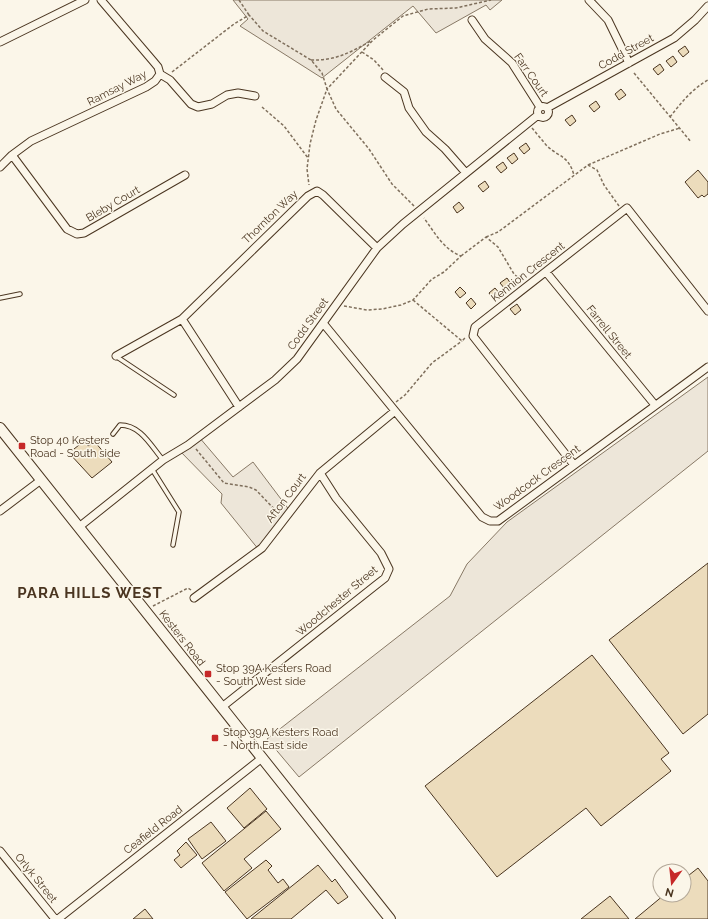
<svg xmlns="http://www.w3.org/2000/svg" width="708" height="919" font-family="Raleway,sans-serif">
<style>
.green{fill:#ede6d9;stroke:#887966}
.building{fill:#ecdcbc;stroke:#4a3520}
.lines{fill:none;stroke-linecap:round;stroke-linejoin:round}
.lane-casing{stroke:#4a3520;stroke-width:5.5}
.street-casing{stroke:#4a3520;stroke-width:9}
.secondary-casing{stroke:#4a3520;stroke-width:12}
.path{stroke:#7f6f5c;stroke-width:1.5;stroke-dasharray:3 2;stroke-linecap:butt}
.lane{stroke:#fbf6e9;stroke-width:3.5}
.street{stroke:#fbf6e9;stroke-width:7}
.secondary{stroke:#fbf6e9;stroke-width:10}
.poi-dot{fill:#c62828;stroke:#fbf6e9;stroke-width:1.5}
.labels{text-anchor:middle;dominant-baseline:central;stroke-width:3;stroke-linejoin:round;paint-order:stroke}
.street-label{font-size:11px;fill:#4a3520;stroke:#fbf6e9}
.poi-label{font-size:11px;fill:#4a3520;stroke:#fbf6e9;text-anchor:start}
.district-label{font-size:15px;font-weight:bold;letter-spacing:1px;fill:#4a3520;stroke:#fbf6e9}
</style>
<rect width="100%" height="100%" fill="#fbf6e9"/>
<!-- green -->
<path class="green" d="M233,0H502L490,10L486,5L436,33L413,6L322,78L240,26L248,19Z
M708,377V451L299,777L267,739L450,596L467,564L507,522Z
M199,437L233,477L253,462L290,511L259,550L221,503L222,494L179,450Z"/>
<!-- building -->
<path class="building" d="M685,46L689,52L683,57L678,51Z
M673,56L677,62L671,67L666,61Z
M660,64L664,70L658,75L653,69Z
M621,89L626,95L619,100L615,94Z
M596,101L600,107L594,112L589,106Z
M572,115L576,121L570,126L565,120Z
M526,143L530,149L524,154L519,148Z
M514,153L518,159L512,164L507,158Z
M503,162L507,168L501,173L496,167Z
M698,170L708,182V194L704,197L702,195L698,198L685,182Z
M485,181L489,187L483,192L478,186Z
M459,202L464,208L457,213L453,207Z
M507,278L511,284L505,289L500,283Z
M460,287L466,293L460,298L455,292Z
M495,288L500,294L493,299L489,293Z
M471,298L476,304L471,309L466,303Z
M517,304L521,310L515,315L510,309Z
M84,441L88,446L94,441L112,462L92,478L69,453Z
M708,563V714L683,734L609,640Z
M592,655L669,753L661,759L671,771L601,826L586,808L497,877L425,786Z
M250,788L267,809L244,828L227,808Z
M266,811L281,829L244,859L252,868L224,891L202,863Z
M211,822L226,841L202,859L188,839Z
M186,842L197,855L181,868L174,860L180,855L177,851Z
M266,860L272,866L268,870L278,883L283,879L289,887L247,919L225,892Z
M318,865L332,882L335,879L348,897L338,904L326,890L291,919H251Z
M698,868L708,881V919H635L664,895H684V879Z
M610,896L629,919H581Z
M145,909L153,919H133Z"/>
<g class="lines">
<defs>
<path id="lane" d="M0,298L20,294
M117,357L174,395
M113,434L120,425C141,425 151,446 163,460
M152,469L179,512L173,545"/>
<path id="street" d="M589,0L608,20L629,63
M472,20L485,39L512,63L540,107
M0,42L85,0
M160,74L170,80L191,104L198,107L212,104L227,95L238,93L255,96
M385,77L404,92L409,108L426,132L445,149L466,173
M537.5 112a5.5 5.5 0 1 1 11 0a5.5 5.5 0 1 1-11 0Z
M547,108L674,38L695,20L708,6
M12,155L67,229L77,234L84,233L185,175
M0,167L12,155L31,141L146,87L155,81L160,74L158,67L153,61L101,0
M546,272L655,405
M182,319L239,407
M323,323L482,517L490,521H498L708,367
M116,356L182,319L308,196L317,191L323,195L377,248
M574,465L473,336L475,327L627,208L708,311
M0,511L41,480
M79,527L163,460L188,445L275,380L297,359L377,248L403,224L538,115
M194,598L262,548L320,473L395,411
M222,707L376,585L385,578L389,569L381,553L336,498L320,473
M0,851L55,919
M58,919L262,758"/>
<path id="secondary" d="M0,428L390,919"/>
</defs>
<!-- lane casing -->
<use href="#lane" class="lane-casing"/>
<!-- street casing -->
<use href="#street" class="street-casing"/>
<!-- secondary casing -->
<use href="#secondary" class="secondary-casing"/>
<!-- path -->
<path class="path" d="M239,0L249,15
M362,52L374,60L383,70
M311,60C335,61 351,52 371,41
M172,72L234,24L249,15L263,31L311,60L322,73L327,89L316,120L310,144L307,169L309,185
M634,73L691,142
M262,107L284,126L308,158
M670,117C681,103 692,89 708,80
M532,128C537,134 542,140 547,146C560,158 568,155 574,175
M588,165L660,134L680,128
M414,206L392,184L369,149L336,109L327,89L373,40L403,16L428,9L456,8L491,0
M486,237L498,232L588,165L597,170L604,185L619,206
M461,256L486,237L498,247L514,274L522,281
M413,300L462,341L465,338
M344,306L367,310L382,309L401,305L413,300L432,279L444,272L461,256C443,249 435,233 424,218
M396,402L405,395L432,363L462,341
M196,449L224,483L249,487L256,490L279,514
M153,606L188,588L191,590"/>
<!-- lane -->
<use href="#lane" class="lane"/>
<!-- street -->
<use href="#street" class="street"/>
<!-- secondary -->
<use href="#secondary" class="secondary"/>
</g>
<!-- markers -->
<g class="poi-dot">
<rect x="18" y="442" width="8" height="8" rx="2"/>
<rect x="204" y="670" width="8" height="8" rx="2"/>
<rect x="211" y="734" width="8" height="8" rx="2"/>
</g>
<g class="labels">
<!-- street labels -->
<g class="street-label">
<text transform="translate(626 52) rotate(-29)">Codd Street</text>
<text transform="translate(531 75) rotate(55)">Farr Court</text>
<text transform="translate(117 88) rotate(-27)">Ramsay Way</text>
<text transform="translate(113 204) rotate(-30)">Bleby Court</text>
<text transform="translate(270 217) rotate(-44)">Thornton Way</text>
<text transform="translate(528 272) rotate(-38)">Kennion Crescent</text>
<text transform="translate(308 324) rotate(-54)">Codd Street</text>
<text transform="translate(609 332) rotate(51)">Farrell Street</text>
<text transform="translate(537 478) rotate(-36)">Woodcock Crescent</text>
<text transform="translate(286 498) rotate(-53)">Afton Court</text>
<text transform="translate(337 601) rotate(-40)">Woodchester Street</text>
<text transform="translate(182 638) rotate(52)">Kesters Road</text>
<text transform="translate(153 830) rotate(-38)">Ceafield Road</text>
<text transform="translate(36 878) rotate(51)">Orlyk Street</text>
</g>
<!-- poi labels -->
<g class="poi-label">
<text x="30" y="440">Stop 40 Kesters<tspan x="30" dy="13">Road - South side</tspan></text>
<text x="216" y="668">Stop 39A Kesters Road<tspan x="216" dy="13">- South West side</tspan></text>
<text x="223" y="732">Stop 39A Kesters Road<tspan x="223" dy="13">- North East side</tspan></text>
</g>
<!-- district labels -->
<g class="district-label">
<text x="90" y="593">PARA HILLS WEST</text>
</g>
</g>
<!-- north arrow -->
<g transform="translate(672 883) rotate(195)"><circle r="19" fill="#fbf6e9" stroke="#b4a999"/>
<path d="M0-3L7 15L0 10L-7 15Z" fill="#c62828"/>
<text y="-6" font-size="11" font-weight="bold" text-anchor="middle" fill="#4a3520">N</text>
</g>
</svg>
